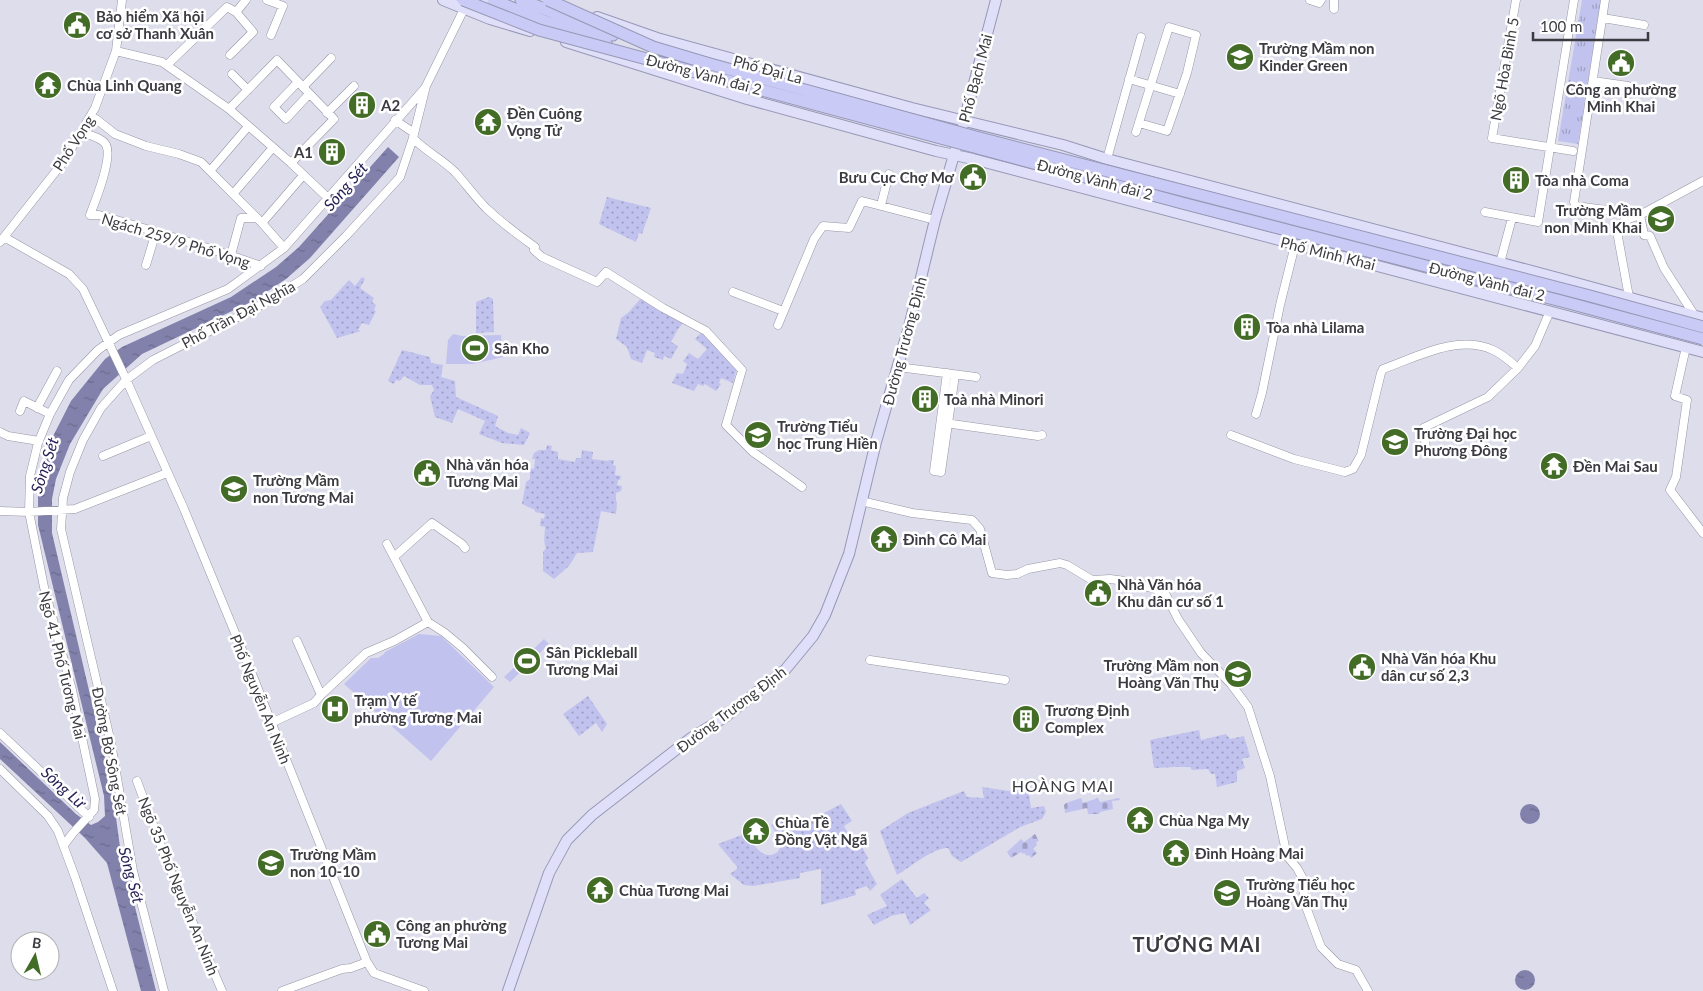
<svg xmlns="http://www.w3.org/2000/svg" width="1703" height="991" font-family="Lato,sans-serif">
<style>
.grass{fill:url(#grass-dots)}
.cemetery{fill:url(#cemetery-stones)}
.park{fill:url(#park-tufts)}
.garden{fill:#c1c2ee}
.water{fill:url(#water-ripples)}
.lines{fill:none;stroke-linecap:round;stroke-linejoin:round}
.minor-casing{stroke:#9696a4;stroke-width:9}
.major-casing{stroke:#9798b6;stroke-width:12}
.highway-casing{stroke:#9798b6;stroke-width:13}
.minor{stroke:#fff;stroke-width:8}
.major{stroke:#dfdff9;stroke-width:10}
.highway{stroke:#c9caf5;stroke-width:11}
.highway-bridge-casing{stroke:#9798b6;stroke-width:13;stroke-linecap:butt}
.highway-bridge{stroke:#c9caf5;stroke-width:11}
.labels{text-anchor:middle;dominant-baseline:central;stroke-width:5;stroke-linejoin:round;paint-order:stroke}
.poi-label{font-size:15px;font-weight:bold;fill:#3b3b41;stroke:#fff;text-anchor:start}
.street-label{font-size:15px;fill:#3b3b41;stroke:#fff}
.water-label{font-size:16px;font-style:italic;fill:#272056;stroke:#fff}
.neighbourhood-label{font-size:16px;letter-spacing:1px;fill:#3b3b41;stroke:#fff}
.district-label{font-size:20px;font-weight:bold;letter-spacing:1px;fill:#3b3b41;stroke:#fff}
</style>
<defs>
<pattern id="grass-dots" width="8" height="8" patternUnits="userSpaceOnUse" patternTransform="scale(1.25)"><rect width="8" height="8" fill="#c1c2ee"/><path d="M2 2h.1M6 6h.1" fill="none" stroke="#9e9fc2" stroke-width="1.8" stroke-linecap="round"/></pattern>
<pattern id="cemetery-stones" width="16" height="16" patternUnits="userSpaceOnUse" patternTransform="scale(1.25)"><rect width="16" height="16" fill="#c1c2ee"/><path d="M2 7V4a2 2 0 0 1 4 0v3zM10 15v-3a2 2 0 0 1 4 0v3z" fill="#9e9fc2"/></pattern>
<pattern id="park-tufts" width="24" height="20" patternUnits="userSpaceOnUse" patternTransform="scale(1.25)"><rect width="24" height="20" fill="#c1c2ee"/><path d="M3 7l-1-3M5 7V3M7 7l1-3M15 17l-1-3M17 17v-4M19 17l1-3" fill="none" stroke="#9e9fc2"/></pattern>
<pattern id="water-ripples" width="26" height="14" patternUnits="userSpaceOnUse" patternTransform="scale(1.25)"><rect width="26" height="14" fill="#8181ac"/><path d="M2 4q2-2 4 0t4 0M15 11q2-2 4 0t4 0" fill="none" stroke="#6b6b8e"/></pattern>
</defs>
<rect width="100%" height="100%" fill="#ddddec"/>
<!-- grass -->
<path class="grass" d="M607,197L651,208L642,234L639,233L636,242L599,224Z
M362,277L365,279L360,288L374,298L372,302L376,305L374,310L376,311L369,325L362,323L358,330L361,331L337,338L320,307L325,301L331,300L349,280L355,286Z
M489,297L493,299L494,332L476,333V302Z
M642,297L685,321L678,329L671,342L678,346L671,359L664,356L663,360L654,357L655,353L647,350L642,363L631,359L627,347L616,339L621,318L628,313Z
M703,331L737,367L733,383L721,378L719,383L721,384L716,391L705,384L703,386L698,384L694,391L672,383L677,373L683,374L687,364L683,361L689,353L698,359L707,349L695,339Z
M402,350L430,357L431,363L443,365L441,377L455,381L456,397L498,416L495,426L508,433L518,435L521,428L530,433L524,445L502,443L479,434L485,421L458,409L452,423L435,417L430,396L434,390L432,385H420L404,376L400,381L396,380L394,384L388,381Z
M547,445L552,446L551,450L558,452V459L575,462L576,458H581L582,450L593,452L592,459L608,461L609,460H614L613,465L616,466L615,475L621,476L620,480H618L617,485L622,486L621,491L616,493V501L617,502L616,514L601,511L593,552L577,553L569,566L554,579L543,571V552L546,548C543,543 545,534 545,527L540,526L541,518L544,519L545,514L535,512V510L522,504L526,482L530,479V468L534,469L535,459H532L534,453L539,450H546Z
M588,696L607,724L602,732L596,723L579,736L563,714Z
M1199,730L1201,740L1226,734L1230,739L1244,736L1250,757L1242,759L1245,768L1237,771V782L1217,787L1215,774H1211L1208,769L1192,770L1190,767H1175L1154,768L1150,740Z
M982,787L1009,791L1028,787L1031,808L1044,806L1046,812L1042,819L1020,827L961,862L952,856L948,848C934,847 909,868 897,875L880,831L908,813L964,791L967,797L984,798Z
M841,804L852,821L844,826L852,840L862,832L864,838L859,841L868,858L865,863L877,884L870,891L867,886L855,890L856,895L821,905V869L800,873V878L753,886L744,885L730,874L738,868L718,844L747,833C751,840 757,851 764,854C768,856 773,855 776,853C786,846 776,833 771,825L786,817L792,830Z
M902,879L917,898L924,893L929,898L924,903L931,910L910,925L905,913L891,916L874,925L867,915L887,906L880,895Z"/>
<!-- cemetery -->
<path class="cemetery" d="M1081,798L1083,803L1098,798L1100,802L1119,798L1120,800L1112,801L1113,809L1100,812L1099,814H1088L1087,808L1065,813L1064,805L1066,803Z
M1035,834L1039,841L1036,842L1037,845L1033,849L1037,853L1031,858L1029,855L1027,856L1024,853L1023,854L1021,852L1011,858L1007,852L1021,839L1024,842Z"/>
<!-- park -->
<path class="park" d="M1582,0H1601L1578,144L1558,141Z"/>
<!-- garden -->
<path class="garden" d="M453,334L462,336L501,335L503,357L473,364H446L448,340Z
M419,634L441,636L494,687L431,761L344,684L371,658H378L384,654L385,652Z
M544,639L549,644L510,682L504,677Z"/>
<!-- water -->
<path class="water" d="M388,147L399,157L310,258L286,279L253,301L142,354L103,389L70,444L56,479L52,499V533L112,788L120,847L156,991H141L107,863L85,838L0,759V742L76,814L91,825L98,822L105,816L104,796L38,525V489L48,446L71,401L105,359L122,347L231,297L276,267L299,247Z
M1520 814a10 10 0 1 1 20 0a10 10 0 1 1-20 0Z
M1515 980a10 10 0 1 1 20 0a10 10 0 1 1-20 0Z"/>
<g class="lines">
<defs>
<path id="minor" d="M267,0L283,6L271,35
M1310,0L1319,3L1321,0
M1334,0V9
M1516,0L1492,138L1573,151
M1605,0L1574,202L1576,206L1620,212L1624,216L1626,220
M236,12L246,0
M1603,18L1644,25
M116,51L162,62L229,109L291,163L329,199
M167,65L227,7L236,12L253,32L230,55
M232,74L248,90
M1129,79L1180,94
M1593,81L1628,86
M298,82L274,107L286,119L309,94
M303,87L331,58
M229,109L277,60L334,119L291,163
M327,113L354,86
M90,117L96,119L115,134L146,146L179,154L201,162L262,223L284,248
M395,120L414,133
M82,132C89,135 103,138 106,145C113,158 95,202 90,215H99C153,231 208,247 261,266
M1136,132L1169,27L1196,35L1187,73L1167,131L1139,123
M413,138C425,151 442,159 455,172C466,184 475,197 486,208C501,222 518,235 535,247L534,250L542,257L597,282L606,272L663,308L706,331L742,370L726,425L753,452L802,487
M1107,159L1141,37
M210,171L246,129
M233,194L270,151
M881,205L889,174
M1485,212L1538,222L1574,0
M1640,215L1644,235L1650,236L1664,268L1695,316
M262,223L300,179
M4,237L69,274L83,289L125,377L184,509L254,679L367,962L374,973L424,991
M0,242L64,161L95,108L116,51L122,0
M231,255L241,218H257
M1500,263L1512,218
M146,265L156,232
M733,292L783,311
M1629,297L1618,237L1620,225L1626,220L1640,215L1703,181
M778,325L814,239L823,226L849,228L862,201L935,220
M1686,347L1675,396L1687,400L1676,477L1670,490L1703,533
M898,367L976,377
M947,373L934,471L941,472L955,375
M37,408L57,371
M20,411L24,401L50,414
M1256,414L1262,393L1280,305L1295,245
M945,423L1038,436L1042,435
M0,432L8,436L39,441
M1231,435L1294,459L1345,472L1353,469L1361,455L1381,373L1383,369C1417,357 1457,334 1493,350C1502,354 1511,362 1518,368
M1427,454L1423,428L1488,397L1518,368L1535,346L1550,311
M103,456L151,436
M861,501L912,513L972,520L980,529L992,573L1007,575L1017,574L1028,569L1060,563L1067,565L1092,580L1110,579L1125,581L1155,589L1166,595L1178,619L1201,653L1231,684L1248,707L1270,776L1287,856L1297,868L1302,877L1305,904L1321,947L1338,964L1356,970L1368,991
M0,511L29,512L75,509L167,473
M387,544L428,622L445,633L463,648L492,677
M394,557L432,523L462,544L465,548
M297,641L321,695
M870,660L1005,680
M271,723L314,703L321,695L366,653L394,641L428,622
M0,733L89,817
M0,769L48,816L58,831L75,877L113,991
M137,781L165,857L222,991
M64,845L73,833L94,810L95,799L72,690L44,587L29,512L30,476L38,443L50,414L69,380L98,350L119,335L228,289L284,248L425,88
M164,991L133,871L111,743L61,529L63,498L70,472L83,440L101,408L126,380L153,360L265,303L303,279L346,236L400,177L413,138L426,86L466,5
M282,991L342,969L351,968L367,962"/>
<path id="major" d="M443,0L490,19L530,31
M483,0L501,8
M597,17L657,38L912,108L1063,145L1107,159L1558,278L1703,318
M566,42L747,99L936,151L973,159L1703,352
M963,125L996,0
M508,991L549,873L567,840L592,815L691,738L725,717L785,670L813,636L825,615L849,554L876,442L909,327L935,220L956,148"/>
<path id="highway" d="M493,0L547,22L606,43
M521,0L613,35"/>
</defs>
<!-- minor casing -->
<use href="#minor" class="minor-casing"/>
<!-- major casing -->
<use href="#major" class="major-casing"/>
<!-- highway casing -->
<use href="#highway" class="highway-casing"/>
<!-- minor -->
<use href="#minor" class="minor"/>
<!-- major -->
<use href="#major" class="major"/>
<!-- highway -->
<use href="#highway" class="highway"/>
<defs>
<path id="highway-bridge" d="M463,0L539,30L1182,203L1565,302L1703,339
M548,0L653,47L710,64L976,137L1590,296L1703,327"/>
</defs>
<!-- highway-bridge casing -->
<use href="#highway-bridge" class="highway-bridge-casing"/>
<!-- highway-bridge -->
<use href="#highway-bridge" class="highway-bridge"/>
</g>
<!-- icons -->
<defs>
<symbol id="civic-disc" viewBox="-11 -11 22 22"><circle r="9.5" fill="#436c27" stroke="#fff"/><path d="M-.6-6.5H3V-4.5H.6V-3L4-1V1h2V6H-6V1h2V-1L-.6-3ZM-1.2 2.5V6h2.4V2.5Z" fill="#fff"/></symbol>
<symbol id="school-disc" viewBox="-11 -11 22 22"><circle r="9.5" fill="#436c27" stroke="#fff"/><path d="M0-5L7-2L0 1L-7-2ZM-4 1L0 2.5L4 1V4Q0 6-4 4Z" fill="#fff"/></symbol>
<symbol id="temple-disc" viewBox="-11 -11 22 22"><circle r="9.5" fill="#436c27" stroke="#fff"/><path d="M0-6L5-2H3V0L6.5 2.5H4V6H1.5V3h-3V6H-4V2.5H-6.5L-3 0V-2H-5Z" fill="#fff"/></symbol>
<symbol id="building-disc" viewBox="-11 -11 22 22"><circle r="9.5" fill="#436c27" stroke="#fff"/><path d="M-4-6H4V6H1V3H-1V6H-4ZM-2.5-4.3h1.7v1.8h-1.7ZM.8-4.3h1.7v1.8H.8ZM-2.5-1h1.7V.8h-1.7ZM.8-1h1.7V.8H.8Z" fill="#fff"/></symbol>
<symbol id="stadium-disc" viewBox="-11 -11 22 22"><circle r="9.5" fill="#436c27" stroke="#fff"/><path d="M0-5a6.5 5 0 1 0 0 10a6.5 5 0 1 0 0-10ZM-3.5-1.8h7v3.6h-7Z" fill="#fff"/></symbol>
<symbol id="university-disc" viewBox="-11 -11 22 22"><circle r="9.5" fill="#436c27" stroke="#fff"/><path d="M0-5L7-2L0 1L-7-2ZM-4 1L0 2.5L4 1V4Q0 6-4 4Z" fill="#fff"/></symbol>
<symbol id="hospital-disc" viewBox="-11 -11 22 22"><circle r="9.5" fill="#436c27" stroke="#fff"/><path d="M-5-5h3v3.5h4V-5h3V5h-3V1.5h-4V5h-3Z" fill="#fff"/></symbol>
</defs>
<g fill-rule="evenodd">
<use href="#civic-disc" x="61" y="9" width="32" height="32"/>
<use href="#school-disc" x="1224" y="41" width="32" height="32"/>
<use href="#civic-disc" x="1605" y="47" width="32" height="32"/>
<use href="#temple-disc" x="32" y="69" width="32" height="32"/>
<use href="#building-disc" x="346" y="89" width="32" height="32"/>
<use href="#temple-disc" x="472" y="106" width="32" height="32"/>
<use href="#building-disc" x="316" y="136" width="32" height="32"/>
<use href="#civic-disc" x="957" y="161" width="32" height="32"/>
<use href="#building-disc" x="1500" y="164" width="32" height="32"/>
<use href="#school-disc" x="1645" y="203" width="32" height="32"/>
<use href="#building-disc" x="1231" y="311" width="32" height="32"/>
<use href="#stadium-disc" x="459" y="332" width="32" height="32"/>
<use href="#building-disc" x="909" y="383" width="32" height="32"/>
<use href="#school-disc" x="742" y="419" width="32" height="32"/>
<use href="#university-disc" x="1379" y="426" width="32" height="32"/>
<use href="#temple-disc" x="1538" y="450" width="32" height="32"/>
<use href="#civic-disc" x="411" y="457" width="32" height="32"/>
<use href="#school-disc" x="218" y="473" width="32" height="32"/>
<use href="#temple-disc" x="868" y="523" width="32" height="32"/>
<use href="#civic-disc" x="1082" y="577" width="32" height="32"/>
<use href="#stadium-disc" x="511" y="645" width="32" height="32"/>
<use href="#civic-disc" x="1346" y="651" width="32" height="32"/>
<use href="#school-disc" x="1222" y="658" width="32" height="32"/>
<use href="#hospital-disc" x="319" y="693" width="32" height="32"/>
<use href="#building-disc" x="1010" y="703" width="32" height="32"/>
<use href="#temple-disc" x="1124" y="804" width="32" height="32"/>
<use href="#temple-disc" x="740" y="815" width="32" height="32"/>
<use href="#temple-disc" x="1160" y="837" width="32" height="32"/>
<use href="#school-disc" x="255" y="847" width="32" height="32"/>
<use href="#temple-disc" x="584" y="874" width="32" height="32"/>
<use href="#school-disc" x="1211" y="877" width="32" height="32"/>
<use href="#civic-disc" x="361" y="918" width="32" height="32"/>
</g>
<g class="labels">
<!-- poi labels -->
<g class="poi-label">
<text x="96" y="16">Bảo hiểm Xã hội<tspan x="96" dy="17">cơ sở Thanh Xuân</tspan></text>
<text x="1259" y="48">Trường Mầm non<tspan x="1259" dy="17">Kinder Green</tspan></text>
<text x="67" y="85">Chùa Linh Quang</text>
<text x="1621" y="89" text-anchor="middle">Công an phường<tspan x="1621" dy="17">Minh Khai</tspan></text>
<text x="381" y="105">A2</text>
<text x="507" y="113">Đền Cuông<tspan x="507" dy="17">Vọng Tử</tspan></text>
<text x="313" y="152" text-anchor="end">A1</text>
<text x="954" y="177" text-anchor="end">Bưu Cục Chợ Mơ</text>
<text x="1535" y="180">Tòa nhà Coma</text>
<text x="1642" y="210" text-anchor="end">Trường Mầm<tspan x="1642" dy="17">non Minh Khai</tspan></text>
<text x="1266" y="327">Tòa nhà Lilama</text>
<text x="494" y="348">Sân Kho</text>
<text x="944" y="399">Toà nhà Minori</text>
<text x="777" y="426">Trường Tiểu<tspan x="777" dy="17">học Trung Hiền</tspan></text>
<text x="1414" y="433">Trường Đại học<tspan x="1414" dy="17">Phương Đông</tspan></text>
<text x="446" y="464">Nhà văn hóa<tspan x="446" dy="17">Tương Mai</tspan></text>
<text x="1573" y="466">Đền Mai Sau</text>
<text x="253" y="480">Trường Mầm<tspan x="253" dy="17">non Tương Mai</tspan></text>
<text x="903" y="539">Đình Cô Mai</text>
<text x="1117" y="584">Nhà Văn hóa<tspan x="1117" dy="17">Khu dân cư số 1</tspan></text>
<text x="546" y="652">Sân Pickleball<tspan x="546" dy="17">Tương Mai</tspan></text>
<text x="1381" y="658">Nhà Văn hóa Khu<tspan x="1381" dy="17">dân cư số 2,3</tspan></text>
<text x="1219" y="665" text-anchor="end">Trường Mầm non<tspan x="1219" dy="17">Hoàng Văn Thụ</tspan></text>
<text x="354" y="700">Trạm Y tế<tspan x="354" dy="17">phường Tương Mai</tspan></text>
<text x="1045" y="710">Trương Định<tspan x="1045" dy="17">Complex</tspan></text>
<text x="1159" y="820">Chùa Nga My</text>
<text x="775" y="822">Chùa Tề<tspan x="775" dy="17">Đồng Vật Ngã</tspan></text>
<text x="1195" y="853">Đình Hoàng Mai</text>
<text x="290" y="854">Trường Mầm<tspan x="290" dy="17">non 10-10</tspan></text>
<text x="1246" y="884">Trường Tiểu học<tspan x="1246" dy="17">Hoàng Văn Thụ</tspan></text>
<text x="619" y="890">Chùa Tương Mai</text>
<text x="396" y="925">Công an phường<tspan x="396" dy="17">Tương Mai</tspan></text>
</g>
<!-- street labels -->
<g class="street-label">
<text transform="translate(768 69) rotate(15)">Phố Đại La</text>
<text transform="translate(1504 69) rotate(-80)">Ngõ Hòa Bình 5</text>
<text transform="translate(704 74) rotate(15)">Đường Vành đai 2</text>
<text transform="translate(975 78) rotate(-75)">Phố Bạch Mai</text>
<text transform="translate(73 143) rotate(-57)">Phố Vọng</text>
<text transform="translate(1095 179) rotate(15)">Đường Vành đai 2</text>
<text transform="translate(176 240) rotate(17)">Ngách 259/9 Phố Vọng</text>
<text transform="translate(1328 253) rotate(14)">Phố Minh Khai</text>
<text transform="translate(1487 281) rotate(14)">Đường Vành đai 2</text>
<text transform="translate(238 314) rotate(-28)">Phố Trần Đại Nghĩa</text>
<text transform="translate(904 341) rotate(-75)">Đường Trương Định</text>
<text transform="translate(63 665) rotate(76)">Ngõ 41 Phố Tương Mai</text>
<text transform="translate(261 699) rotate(68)">Phố Nguyễn An Ninh</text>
<text transform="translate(731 709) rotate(-37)">Đường Trương Định</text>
<text transform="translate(110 751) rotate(79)">Đường Bờ Sông Sét</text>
<text transform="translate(179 886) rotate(68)">Ngõ 35 Phố Nguyễn An Ninh</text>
</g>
<!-- water labels -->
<g class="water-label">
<text transform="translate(345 186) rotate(-49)">Sông Sét</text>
<text transform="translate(44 465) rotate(-72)">Sông Sét</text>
<text transform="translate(64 787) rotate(42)">Sông Lừ</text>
<text transform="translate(132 875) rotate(75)">Sông Sét</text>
</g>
<!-- neighbourhood labels -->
<g class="neighbourhood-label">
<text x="1063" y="785">HOÀNG MAI</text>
</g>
<!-- district labels -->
<g class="district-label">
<text x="1197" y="944">TƯƠNG MAI</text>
</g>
</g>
<!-- north arrow -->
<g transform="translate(35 956) rotate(8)"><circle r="24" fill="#ffffff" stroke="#b1b1b3"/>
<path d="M0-4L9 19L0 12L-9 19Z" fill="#436c27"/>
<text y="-8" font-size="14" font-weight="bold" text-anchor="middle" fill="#3b3b41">B</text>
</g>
<!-- scale -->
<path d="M1533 32v8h115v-8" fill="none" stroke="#3b3b41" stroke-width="2.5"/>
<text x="1540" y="32" font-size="15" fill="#3b3b41" stroke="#ffffff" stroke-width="4" paint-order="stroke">100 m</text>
</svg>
